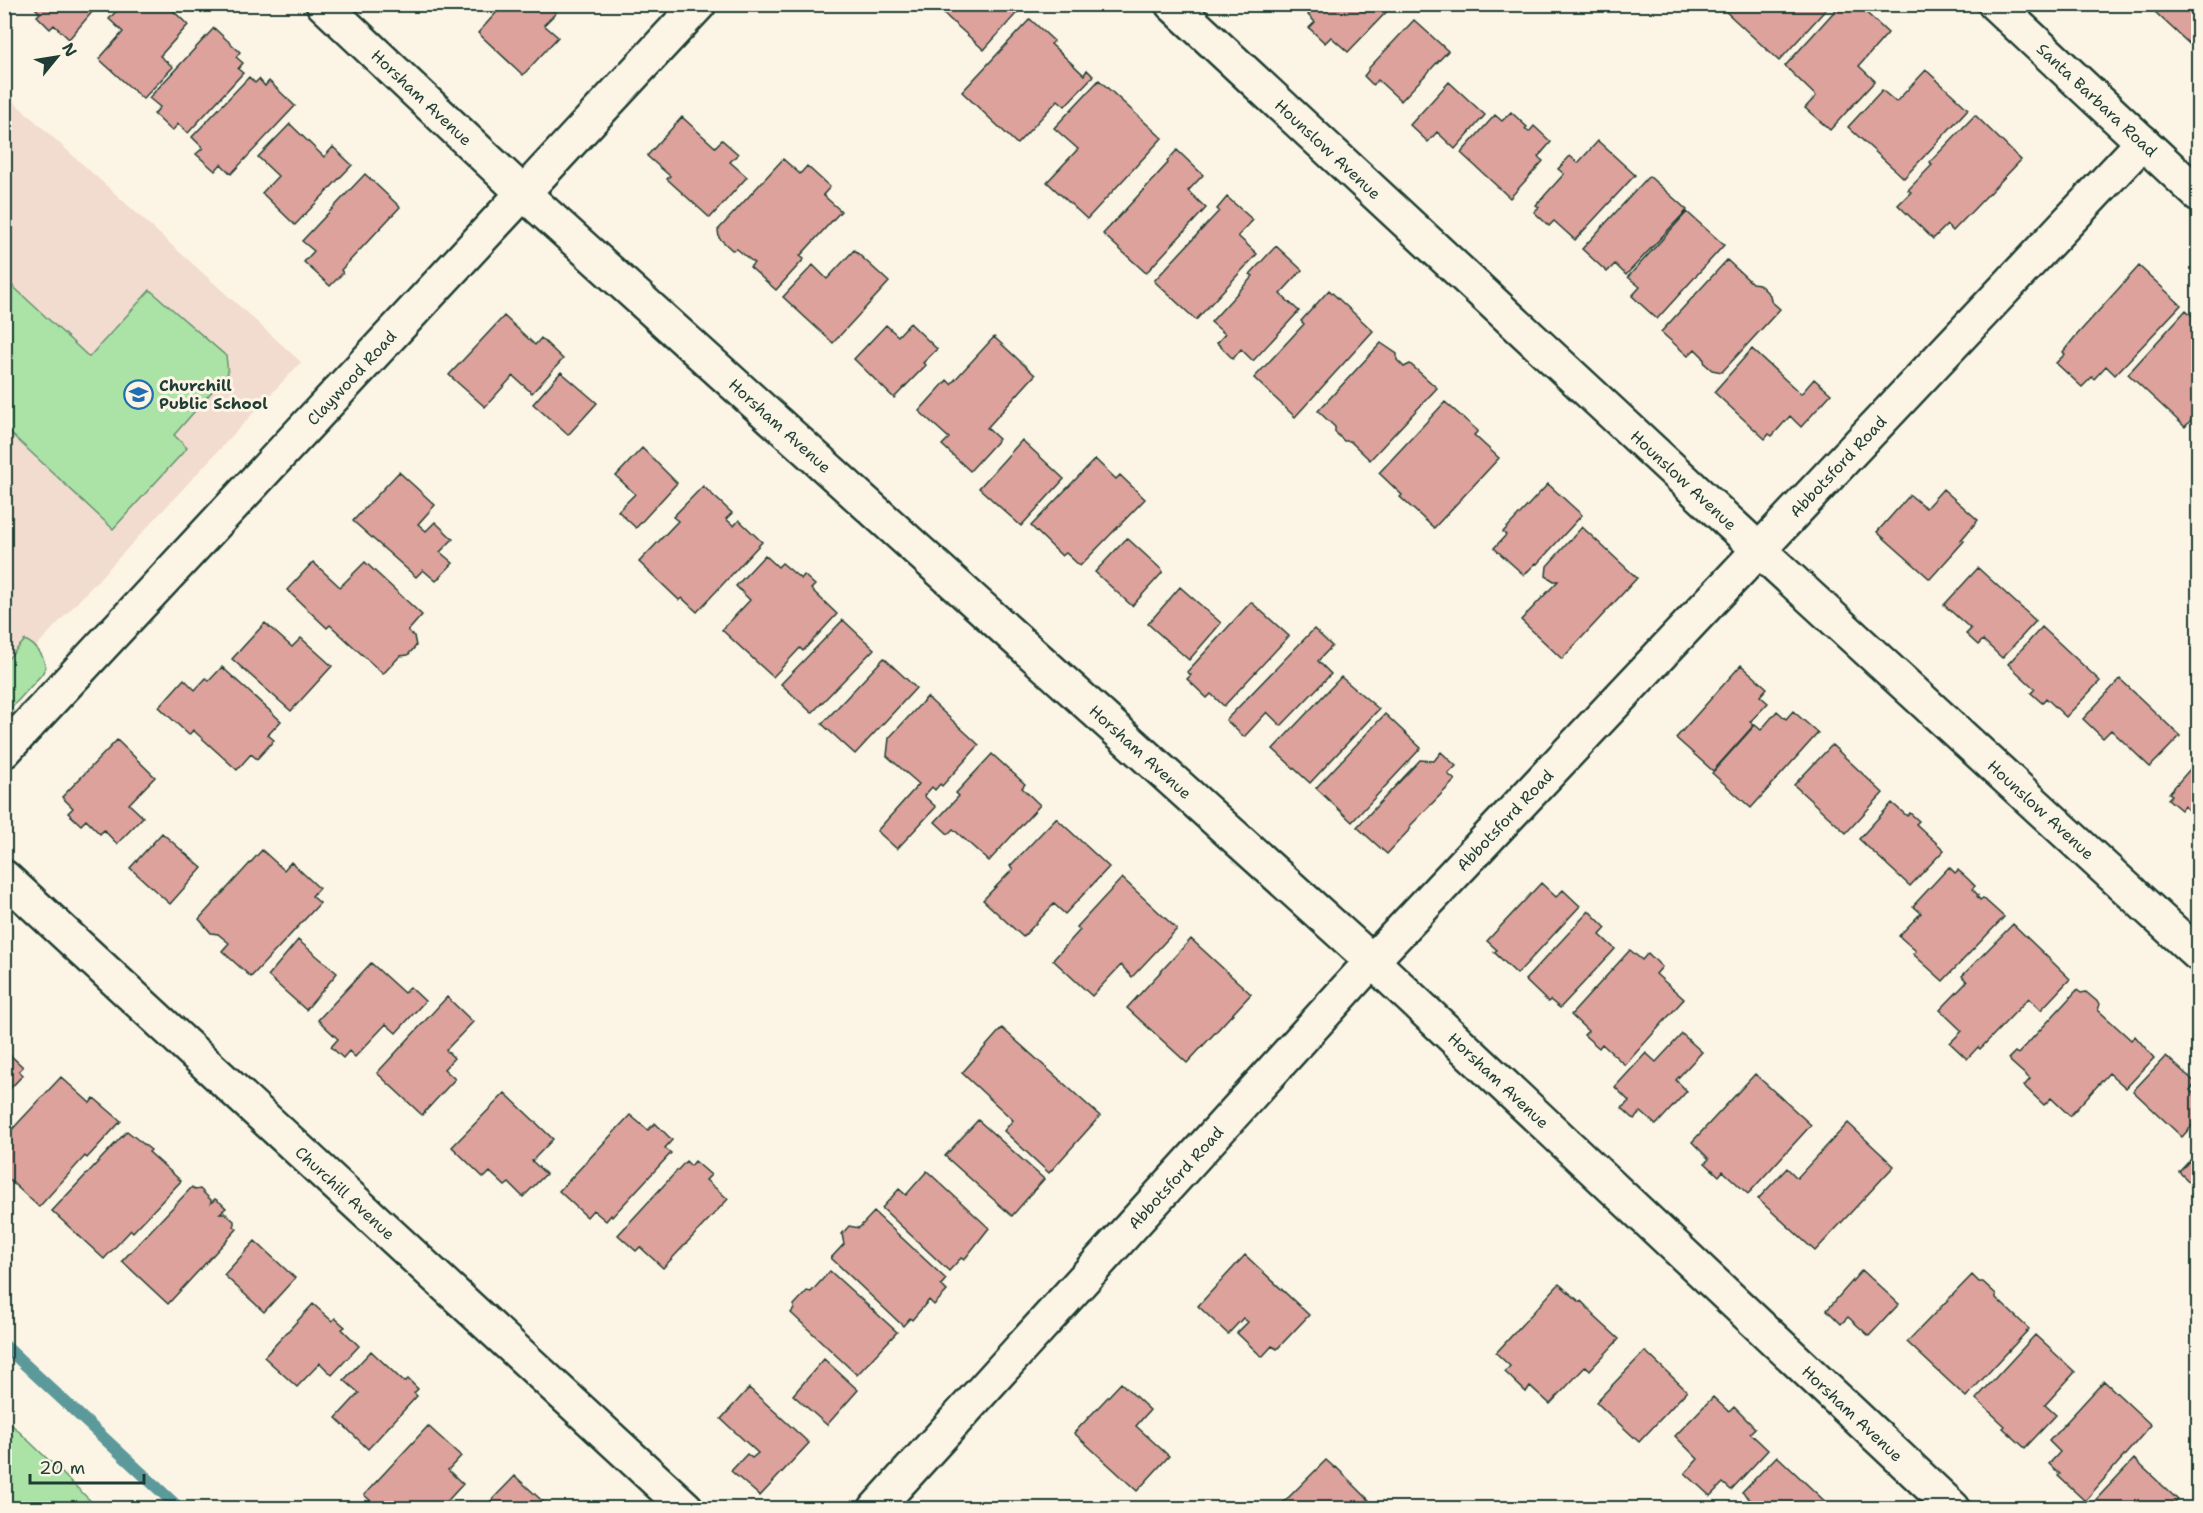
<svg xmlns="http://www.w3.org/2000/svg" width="2203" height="1513" font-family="'Shantell Sans',sans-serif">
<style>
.built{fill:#f2dccf}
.green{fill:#abe3a7;stroke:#65906e;stroke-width:1.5}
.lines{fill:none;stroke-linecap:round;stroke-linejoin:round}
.stream{stroke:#5c999b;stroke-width:12}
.building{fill:#dca29b;stroke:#1f3d34;stroke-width:1.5}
.minor-casing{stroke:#1f3d34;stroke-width:38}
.minor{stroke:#fcf5e5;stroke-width:33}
.labels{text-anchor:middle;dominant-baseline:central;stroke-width:6;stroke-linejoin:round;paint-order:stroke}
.street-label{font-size:16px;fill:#1f3d34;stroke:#fcf5e5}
.poi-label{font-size:16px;font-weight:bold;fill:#1f3d34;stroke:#fcf5e5;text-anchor:start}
</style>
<rect width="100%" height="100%" fill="#fcf5e5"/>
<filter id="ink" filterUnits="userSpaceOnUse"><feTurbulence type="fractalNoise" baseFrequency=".0167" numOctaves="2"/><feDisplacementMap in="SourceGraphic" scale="12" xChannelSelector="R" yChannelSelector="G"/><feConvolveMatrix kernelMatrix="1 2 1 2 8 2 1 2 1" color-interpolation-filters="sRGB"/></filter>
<g filter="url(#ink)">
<!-- built -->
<path class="built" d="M4,93L301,362L5,680H4Z"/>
<!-- green -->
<path class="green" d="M4,278L89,357L150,290L226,356L228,373L174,435L187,448L113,529L5,428Z
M25,640C36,645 45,656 45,668L42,674L5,715V662Z
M5,1418L98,1508H5Z"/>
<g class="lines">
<!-- stream -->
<path class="stream" d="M4,1345L179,1508"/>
</g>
<!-- building -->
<path class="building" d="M31,4H99L69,39L54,25L50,29L37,16L40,13Z
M123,4H166L188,25L160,56L173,67L143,99L99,59L123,32L109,19Z
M504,4H547L556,13L544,25L558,37L523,75L478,33Z
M933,4H1022L1023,6L984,50Z
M1318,4H1394L1348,52L1331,37L1325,43L1309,28L1315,22L1308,15Z
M1727,4H1831L1779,61L1723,9Z
M1841,4H1857L1888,33L1859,66L1875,81L1830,130L1805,108L1816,96L1785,66Z
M2162,4H2198V52L2155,12Z
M1030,19L1054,41L1051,44L1084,75L1087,70L1093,76L1065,106L1058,100L1017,144L962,92Z
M1414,20L1448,51L1401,101L1378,80L1373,85L1364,76L1368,71V69Z
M214,28L240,52L236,57L243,63L238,69L243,73L188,133L178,124L172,131L154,114L160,107L149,98Z
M1926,70L1968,109L1904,178L1848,127L1882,90L1896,102Z
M249,77L255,83L259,79L265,86L269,81L295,106L231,174L221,164L215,171L196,154L203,148L192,137Z
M1099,80L1162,138L1087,219L1047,182L1078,149L1054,128Z
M1449,82L1485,115L1455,149L1437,132L1428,142L1410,125Z
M1511,112L1527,127L1525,129L1529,132L1534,126L1551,142L1538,157L1543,161L1510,198L1461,153L1495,115L1502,121Z
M1975,115L2021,160L1953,231L1947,225L1933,239L1898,205L1911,192L1908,190L1932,165L1930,162Z
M682,117L715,147L722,140L738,154L730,162L747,177L710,218L667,179L670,176L647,156Z
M290,124L324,157L333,147L352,165L295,225L262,193L278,176L258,157Z
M1598,141L1635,175L1575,240L1554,221L1549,226L1534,212L1539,207L1536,205L1564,174L1558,169L1570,156L1578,163Z
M1177,150L1203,175L1188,191L1206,208L1146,273L1103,234L1168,163L1167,161Z
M783,159L800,174L807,166L830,187L823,195L841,211L800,256L804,259L776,290L750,267L754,263L737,249L732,250L719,238L718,230Z
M365,174L400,207L341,270L343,273L330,286L304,262L314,251L302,241Z
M1649,176L1687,210L1626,275L1615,264L1607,272L1582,249Z
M1227,197L1253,220L1238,236L1257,254L1196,320L1154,281L1219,211L1217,209Z
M1687,212L1724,245L1657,319L1632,296L1640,287L1628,277Z
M1276,246L1302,270L1280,294L1299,311L1253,361L1241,349L1233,359L1217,343L1225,334L1211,322L1253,276L1250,274Z
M854,250L889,282L833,343L783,297L813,265L827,279Z
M1727,260L1752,283L1759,284L1770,295L1771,301L1780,309L1722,372L1712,370L1705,364L1703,357L1695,349L1688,356L1661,332Z
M2139,266L2181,305L2115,375L2106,366L2094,379L2092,377L2082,387L2056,363L2065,354L2063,352L2074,338Z
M1329,290L1373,331L1295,417L1254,378L1304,324L1301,321Z
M2186,310L2198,321V412L2185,427L2128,374Z
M504,316L535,345L541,338L563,359L532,393L513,376L485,407L449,375Z
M910,323L937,349L923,363L926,365L894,398L854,359L886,325L898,336Z
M994,337L1035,375L987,428L999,439L970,471L942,445L949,438L919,411L947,380L951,384Z
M1381,343L1397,354V360L1404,367L1410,364L1437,388L1370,460L1350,441H1344L1335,432V427L1318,411Z
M1752,349L1801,394L1814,379L1831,394L1801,427L1790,416L1772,436L1769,434L1765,439L1714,392Z
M561,372L597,403L568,435L533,404Z
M1445,402L1478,431L1474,435L1499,458L1434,528L1400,497L1402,495L1379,473Z
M1022,440L1064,479L1021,526L979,488Z
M642,448L677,483L636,528L618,511L635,494L616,476Z
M1095,459L1116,479L1120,475L1145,499L1080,566L1066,553L1062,556L1031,526Z
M399,472L435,505L418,524L426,531L435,522L453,539L440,552L453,563L436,581L423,570L416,577L353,521Z
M1548,484L1582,515L1537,564L1536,563L1524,575L1494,548L1506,535L1503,532Z
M703,486L732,513L726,519L734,526L739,520L762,542L697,612L682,598L679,600L639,562L678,521L673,517Z
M1943,489L1978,520L1961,540L1964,541L1930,579L1877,532L1910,495L1926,508Z
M1582,527L1637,578L1562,659L1521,620L1558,581H1554L1546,576L1547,566Z
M1127,538L1162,570V573L1132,606L1095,572Z
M765,555L778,567L782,563L801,579L804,575L815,585L811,589L837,614L803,651L800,648L773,677L722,630L750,600L736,586Z
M313,562L340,587L365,562L422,615L408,631L414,636L416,646L408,655L400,656L383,674L330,625L327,628L287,590Z
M1978,568L2036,621L2002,658L1983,640L1978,645L1966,634L1971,629L1944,605Z
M1180,587L1221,623L1189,660L1148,624Z
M1251,602L1289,636L1224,706L1211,694L1207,698L1187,679L1191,675L1187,672Z
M843,620L874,649L812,713L781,684Z
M265,623L292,647L301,638L332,666L291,711L232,659Z
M2042,627L2100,681L2066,717L2046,698L2042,703L2031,693L2035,689L2008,664Z
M1314,629L1332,646L1318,661L1331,674L1281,726L1267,712L1244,737L1226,720Z
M884,658L916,688L855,754L822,724Z
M1741,665L1767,688L1760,696L1768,703L1750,722L1754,725L1713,771L1676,738Z
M222,667L281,721L268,735L274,740L257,759L251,754L237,770L193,730L189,735L159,707L184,679L195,690L206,678L209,681Z
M1341,677L1379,709L1310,783L1273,749Z
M2120,679L2180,736L2150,767L2111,730L2103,738L2083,719Z
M927,697L979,745L942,786L940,784L935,790L932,787L924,796L936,807L897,849L877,831L919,784L887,756L889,738Z
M1777,711L1786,719L1793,711L1818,733L1751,808L1712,773L1755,725L1761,730Z
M1385,714L1421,748L1352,822L1316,788Z
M117,740L155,777L129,804L143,817L117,844L104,830L100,834L86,820L81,825L68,813L73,808L62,797Z
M1832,745L1883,793L1846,833L1794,785Z
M1441,752L1456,766L1448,774L1455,780L1409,827L1411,828L1387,854L1357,827L1420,760L1434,761Z
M992,754L1025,784L1022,788L1040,805L989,861L953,829L948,834L935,822L959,796L956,793Z
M2198,760V820L2184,806L2181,810L2168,799L2172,795L2169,793Z
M1892,803L1907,816L1910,813L1919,821L1916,824L1944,850L1910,886L1859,839Z
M1056,818L1109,867L1065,914L1054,904L1023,937L983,900L1013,869L1010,866Z
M162,833L202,868L170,904L130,868Z
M262,850L284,870L291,862L319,888L312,896L320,903L251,977L222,951L229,943L218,934L211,933L199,919Z
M1949,867L1955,873L1958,870L1967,878L1975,886L1972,889L1978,895L1977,896L1980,900L1983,898L2004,917L1943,981L1913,954L1916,951L1899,936L1921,913L1913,906Z
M1122,878L1177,929L1132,977L1121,965L1092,996L1053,960L1080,930L1077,927Z
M1541,883L1556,897L1563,890L1580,906L1517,974L1494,952L1497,950L1487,941Z
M1589,911L1606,928L1600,935L1615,949L1560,1008L1550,1000L1548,1002L1525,980Z
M2013,924L2070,979L2041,1010L2029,998L1980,1049L1978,1047L1967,1059L1950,1043L1962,1031L1940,1010L1967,982L1962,976Z
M1191,939L1251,994L1187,1063L1127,1008Z
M298,940L337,973L306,1010L268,976Z
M1630,950L1642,960L1648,953L1662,967L1656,974L1684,999L1625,1065L1602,1044L1599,1048L1584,1035L1588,1031L1571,1015Z
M371,963L404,993L410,987L425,1001L396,1033L386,1024L355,1057L349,1051L343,1058L331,1047L338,1039L318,1020Z
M2077,990L2081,993L2086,992L2100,1004L2098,1010L2131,1040L2135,1036L2154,1058L2126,1088L2109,1073L2070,1116L2051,1098L2044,1105L2024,1086L2030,1079L2011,1062L2009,1058L2015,1052L2018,1054Z
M447,997L473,1022L446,1050L454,1058L444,1069L455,1079L422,1115L377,1073Z
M1002,1028L1100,1116L1049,1173L1004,1131L1013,1120L962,1073Z
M1682,1034L1702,1052L1676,1080L1687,1091L1656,1125L1641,1112L1634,1119L1622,1108L1629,1101L1615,1087L1646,1053L1656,1062Z
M7,1052L23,1067L19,1071L23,1075L4,1095V1055Z
M2166,1056L2196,1083L2190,1090L2198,1098V1119L2182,1137L2133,1091Z
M1755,1074L1811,1125L1748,1194L1723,1171L1719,1176L1705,1163L1709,1159L1692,1142Z
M61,1077L90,1103L94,1098L121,1121L87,1158L85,1156L39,1207L4,1175V1138Z
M505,1093L553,1139L532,1161L546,1174L523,1197L509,1183L505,1186L490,1172L484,1178L452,1147Z
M630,1115L648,1130L655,1123L672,1140L665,1148L671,1153L612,1217L611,1215L606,1221L593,1210L587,1217L559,1191Z
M978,1120L1044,1179L1012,1216L945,1156Z
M1848,1123L1894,1166L1815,1251L1758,1199L1787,1168L1797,1178Z
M127,1131L151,1150L149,1152L181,1181L133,1232L131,1230L104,1259L52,1211Z
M2198,1147V1190L2179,1172L2193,1157L2191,1155Z
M686,1161L691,1166L695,1161L711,1175L706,1180L728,1199L663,1268L640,1247L636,1251L618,1235Z
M927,1171L989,1228L964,1260L961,1258L949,1271L882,1208L899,1189L906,1195Z
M192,1187L195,1190L200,1189L211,1200V1203L215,1199L221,1203L226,1208L220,1213H225L234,1221V1226L237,1229L168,1304L122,1261Z
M874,1212L946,1279L941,1285L947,1291L934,1305L929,1300L912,1320L910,1318L903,1326L831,1258L844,1244L842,1234L849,1226L859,1228Z
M255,1241L295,1278L264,1312L224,1275Z
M1245,1255L1309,1315L1277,1349L1272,1346L1262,1357L1237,1333L1248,1322L1243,1318L1228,1334L1198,1306Z
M1862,1270L1899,1304L1869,1336L1848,1317L1841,1324L1827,1310Z
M830,1271L897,1332L857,1375L791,1313L794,1309V1305L807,1291L811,1292Z
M1972,1275L1979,1282H1983L1996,1294V1298L2029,1329L1966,1397L1907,1342Z
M1559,1284L1580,1302L1581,1301L1595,1315L1594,1316L1619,1339L1590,1370L1586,1366L1550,1404L1530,1386L1526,1392L1505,1372L1510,1366L1496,1353Z
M313,1304L332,1321L335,1318L345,1327L342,1329L359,1346L332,1375L320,1363L297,1387L264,1357Z
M2035,1335L2075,1372L2045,1405L2056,1415L2025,1448L2003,1428L2005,1426L1976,1399Z
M371,1351L404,1382L408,1379L418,1389L414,1393L417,1396L368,1449L336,1418L359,1393L344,1380Z
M1645,1351L1687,1391L1639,1442L1596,1402Z
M824,1359L858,1390L827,1425L793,1395Z
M2104,1381L2151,1425L2085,1501L2058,1476L2060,1474L2049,1464L2060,1452L2049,1441Z
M1121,1383L1150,1410L1136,1426L1169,1456L1137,1491L1074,1433Z
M749,1388L809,1443L760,1496L731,1471L747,1454L752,1458L758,1453L721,1419Z
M1713,1397L1729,1412L1734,1407L1755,1428L1750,1433L1768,1450L1731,1490L1723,1483L1710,1496L1685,1473L1698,1459L1675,1436Z
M428,1426L461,1456L448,1470L463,1484L441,1508H379L364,1495Z
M1777,1456L1832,1508H1759L1742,1492Z
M2134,1459L2178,1500L2169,1508H2090L2089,1507Z
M1326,1460L1335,1468L1336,1467L1369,1500L1361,1508H1278Z
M515,1476L550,1508H484Z"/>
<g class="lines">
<defs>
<g id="minor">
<path id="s1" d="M323,4L523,193L1372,961L1953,1508"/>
<path id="s2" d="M1172,4L1758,549L2198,954"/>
<path id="s3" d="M1995,4L2198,194"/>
<path id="s4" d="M4,751L699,4"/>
<path id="s5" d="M4,877L686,1508"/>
<path id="s6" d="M876,1508L1372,961L2143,142"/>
</g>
</defs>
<!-- minor casing -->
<use href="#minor" class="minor-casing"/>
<!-- minor -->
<use href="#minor" class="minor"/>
</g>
</g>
<!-- icons -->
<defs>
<symbol id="school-ring" viewBox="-11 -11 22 22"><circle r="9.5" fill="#fcf5e5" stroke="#1f6fb2" stroke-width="1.5"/><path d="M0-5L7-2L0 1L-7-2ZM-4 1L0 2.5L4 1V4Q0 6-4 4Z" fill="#1f6fb2"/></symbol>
</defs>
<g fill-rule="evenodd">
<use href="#school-ring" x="122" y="378" width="33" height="33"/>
</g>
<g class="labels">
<!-- street labels -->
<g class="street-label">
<text stroke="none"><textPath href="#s1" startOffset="136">Horsham Avenue</textPath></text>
<text stroke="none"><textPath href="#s3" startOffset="140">Santa Barbara Road</textPath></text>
<text stroke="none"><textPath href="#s2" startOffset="213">Hounslow Avenue</textPath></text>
<text stroke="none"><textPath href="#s4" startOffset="510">Claywood Road</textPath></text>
<text stroke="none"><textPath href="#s1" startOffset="622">Horsham Avenue</textPath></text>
<text stroke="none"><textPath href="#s6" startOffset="1418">Abbotsford Road</textPath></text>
<text stroke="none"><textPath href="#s2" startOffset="699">Hounslow Avenue</textPath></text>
<text stroke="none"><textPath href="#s1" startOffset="1108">Horsham Avenue</textPath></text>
<text stroke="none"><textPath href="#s2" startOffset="1185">Hounslow Avenue</textPath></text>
<text stroke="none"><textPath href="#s6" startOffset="932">Abbotsford Road</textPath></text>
<text stroke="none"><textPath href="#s1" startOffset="1594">Horsham Avenue</textPath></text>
<text stroke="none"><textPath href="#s6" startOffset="446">Abbotsford Road</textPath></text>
<text stroke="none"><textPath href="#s5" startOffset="465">Churchill Avenue</textPath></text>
<text stroke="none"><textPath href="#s1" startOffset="2080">Horsham Avenue</textPath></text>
</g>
<!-- poi labels -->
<g class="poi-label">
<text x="159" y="385">Churchill<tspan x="159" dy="18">Public School</tspan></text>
</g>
</g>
<!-- margin -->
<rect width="2203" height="1513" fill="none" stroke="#fcf5e5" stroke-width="24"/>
<rect x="12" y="12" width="2179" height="1489" fill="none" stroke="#1f3d34" stroke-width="2" filter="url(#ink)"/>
<!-- north arrow -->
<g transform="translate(57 57) rotate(60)" stroke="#fcf5e5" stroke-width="4.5" paint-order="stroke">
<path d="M0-4.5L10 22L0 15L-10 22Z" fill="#1f3d34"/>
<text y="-9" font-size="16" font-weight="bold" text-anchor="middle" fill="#1f3d34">N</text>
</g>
<!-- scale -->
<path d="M30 1474v9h114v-9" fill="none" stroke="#1f3d34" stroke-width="3"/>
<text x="39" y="1474" font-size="18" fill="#1f3d34" stroke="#fcf5e5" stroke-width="4.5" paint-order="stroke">20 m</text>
</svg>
